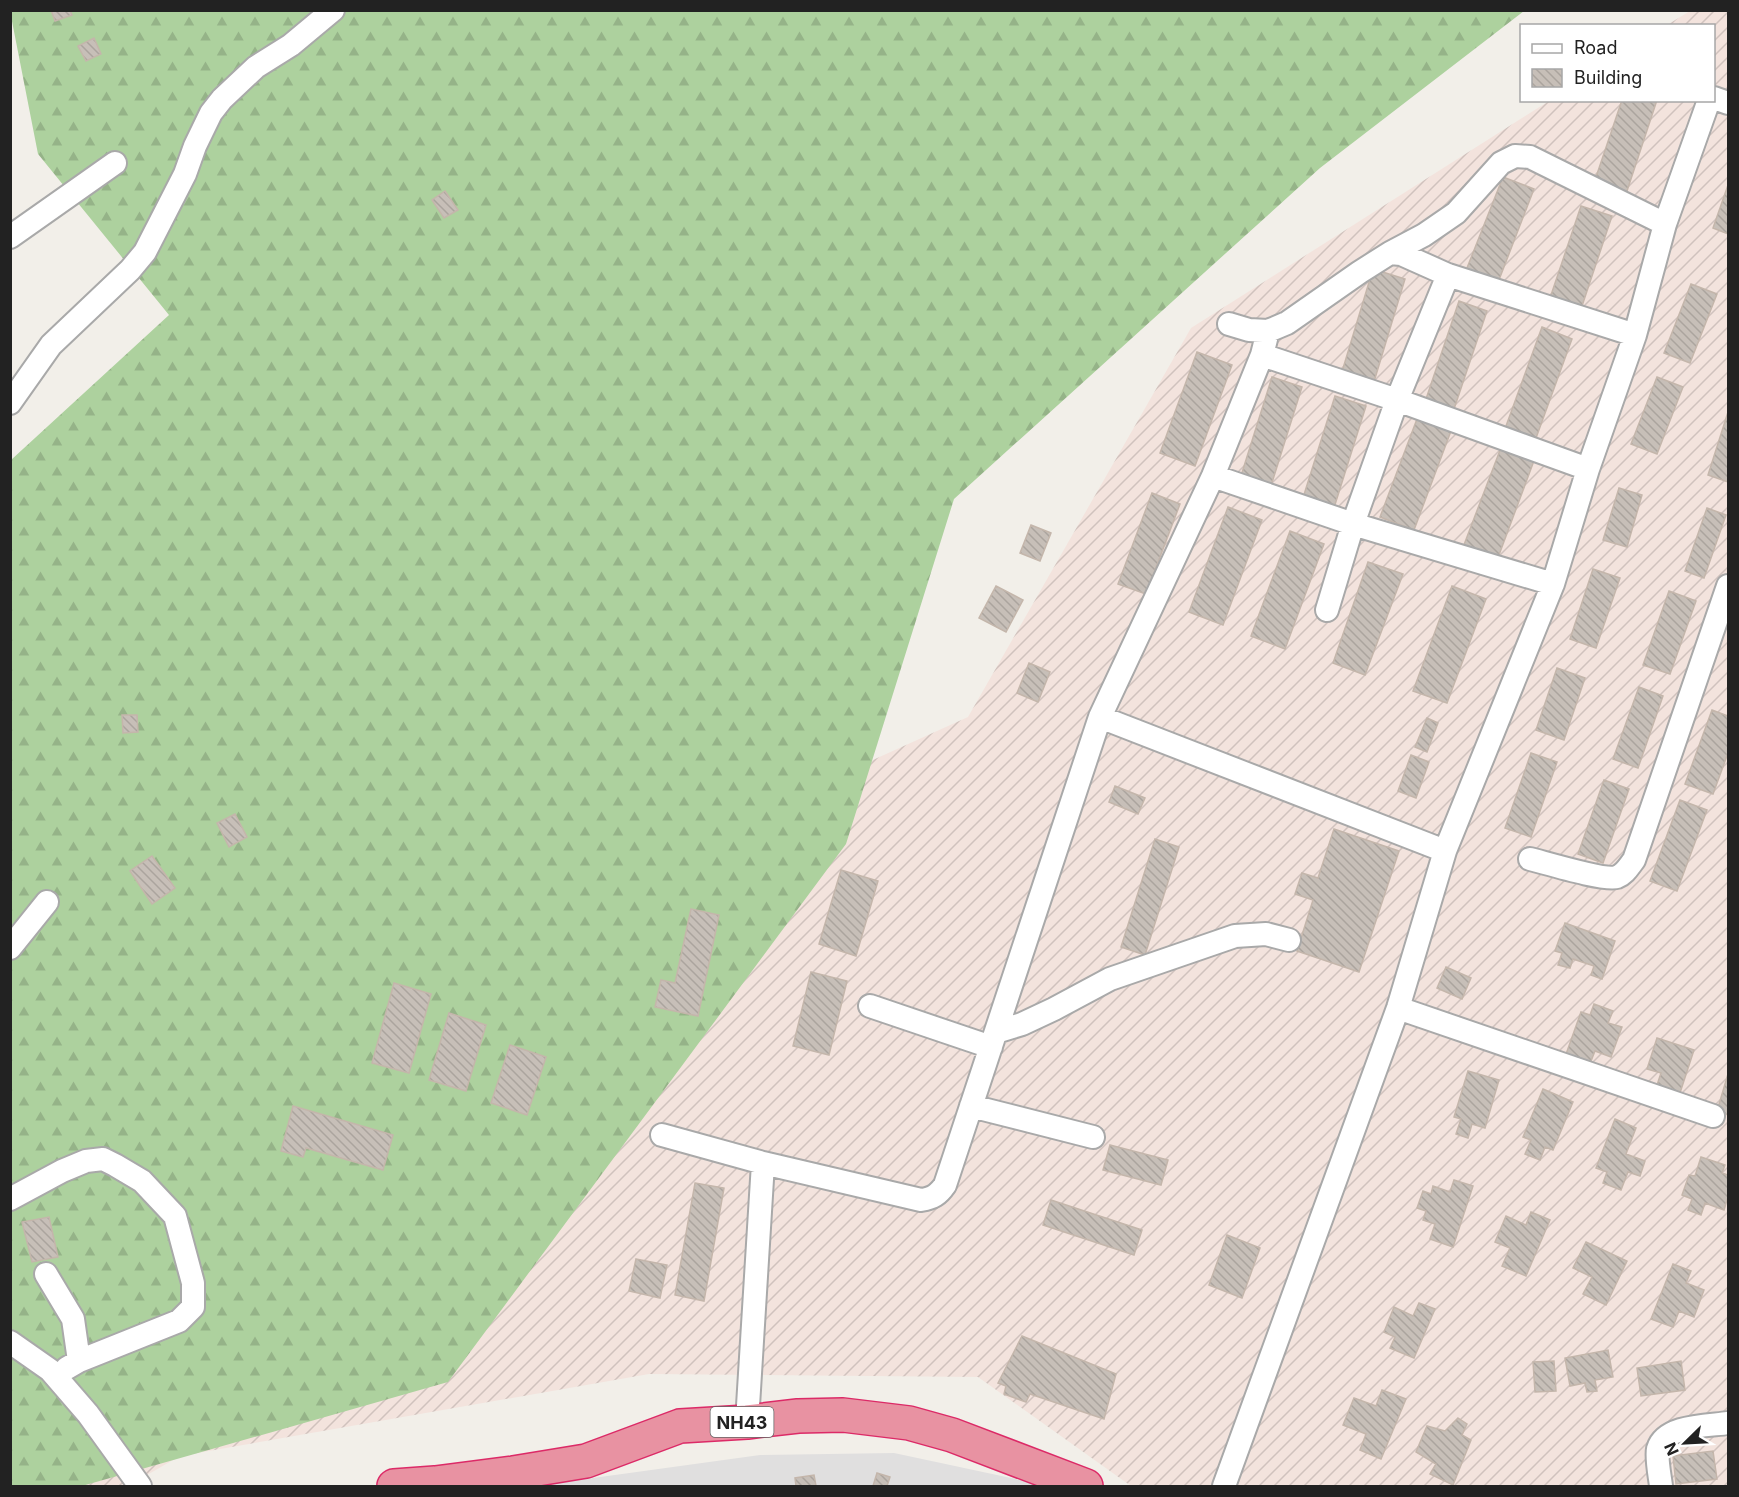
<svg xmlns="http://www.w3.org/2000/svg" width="1739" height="1497" font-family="Inter,sans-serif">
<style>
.residential{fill:#e0dfdf}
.military{fill:url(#military-furrows)}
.forest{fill:url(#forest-firs)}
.building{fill:url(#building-back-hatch);stroke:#c4b6ab;stroke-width:1.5}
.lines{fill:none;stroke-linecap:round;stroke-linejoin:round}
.minor-casing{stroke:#a9a9a9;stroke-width:26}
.highway-casing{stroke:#dc2a67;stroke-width:36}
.minor{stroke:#fff;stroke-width:22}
.highway{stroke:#e892a2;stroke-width:33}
.labels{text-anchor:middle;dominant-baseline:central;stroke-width:5;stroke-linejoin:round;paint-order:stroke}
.shield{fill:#fff;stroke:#646464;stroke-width:1.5}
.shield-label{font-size:18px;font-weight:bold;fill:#222}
</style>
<defs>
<pattern id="military-furrows" width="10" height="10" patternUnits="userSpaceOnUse" patternTransform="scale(1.5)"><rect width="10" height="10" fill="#f3e3dd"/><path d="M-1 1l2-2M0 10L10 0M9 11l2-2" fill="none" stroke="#d0c2bd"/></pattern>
<pattern id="forest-firs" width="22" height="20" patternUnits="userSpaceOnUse" patternTransform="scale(1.5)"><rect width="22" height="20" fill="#add19e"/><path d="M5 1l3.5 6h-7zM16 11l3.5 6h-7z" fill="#95b388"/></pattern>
<pattern id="building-back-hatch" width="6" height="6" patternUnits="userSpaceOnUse" patternTransform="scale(1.5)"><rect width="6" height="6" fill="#c7bfb8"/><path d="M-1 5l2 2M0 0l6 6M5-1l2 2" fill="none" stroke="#aba49e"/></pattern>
</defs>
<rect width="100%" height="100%" fill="#f2efe9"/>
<!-- residential -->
<path class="residential" d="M894,1453L1034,1483L1044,1486H535L760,1455Z"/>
<!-- military -->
<path class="military" d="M1690,11H1728V1486H1131L978,1377L649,1374L180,1456L128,1486H11L10,1145L399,974L968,717L1191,328L1549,101L1714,100V26L1667,25Z"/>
<!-- forest -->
<path class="forest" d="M10,11H1524L1320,168L954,499L846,844L448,1382L82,1486H11V460L169,315L38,154Z"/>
<!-- building -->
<path class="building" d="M51,10H70L72,15L55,21Z
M94,38L101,54L86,61L78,46Z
M1622,100H1657L1626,194L1594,183Z
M1503,177L1534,189L1497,285L1465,273Z
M1728,185V234L1713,228Z
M445,191L458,210L444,218L432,200Z
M1581,206L1612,216L1580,312L1549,301Z
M1373,269L1405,279L1373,385L1341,375Z
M1691,284L1717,294L1690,363L1664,353Z
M1459,301L1487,311L1453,412L1425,402Z
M1542,327L1572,339L1536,438L1506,426Z
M1197,352L1232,365L1195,466L1160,453Z
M1272,377L1302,387L1270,489L1240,479Z
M1657,377L1683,387L1657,454L1631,444Z
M1335,396L1366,406L1333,511L1302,501Z
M1728,412V482L1708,475Z
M1417,419L1451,431L1414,530L1380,517Z
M1502,445L1535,458L1496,563L1462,550Z
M1619,488L1642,495L1627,547L1603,540Z
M1152,493L1180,504L1146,594L1118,584Z
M1228,507L1262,520L1223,625L1189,612Z
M1707,508L1726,515L1704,578L1685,571Z
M1031,525L1051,533L1040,561L1020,553Z
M1290,531L1324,544L1285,649L1251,636Z
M1368,562L1403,574L1365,675L1333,663Z
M1593,569L1620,578L1596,648L1570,639Z
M996,586L1023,600L1006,632L979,618Z
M1452,586L1486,599L1447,703L1413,691Z
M1669,591L1696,601L1670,674L1643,665Z
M1029,663L1050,672L1038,702L1017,693Z
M1557,668L1585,678L1564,740L1536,730Z
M1639,687L1663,696L1638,768L1613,759Z
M1712,710L1728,716V753L1713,794L1685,784Z
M122,715H137L138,732L123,733Z
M1427,718L1438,723L1427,752L1415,747Z
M1531,753L1557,762L1531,837L1505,828Z
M1411,755L1429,762L1416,798L1398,791Z
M1604,780L1629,789L1603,863L1578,854Z
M1115,786L1145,798L1138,814L1109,802Z
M1680,800L1707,810L1677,891L1650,881Z
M235,814L247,837L229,847L217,823Z
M1334,829L1399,851L1359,972L1297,951L1313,900L1295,894L1302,873L1318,878Z
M1155,839L1179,847L1145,955L1121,947Z
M152,856L175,888L152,904L130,871Z
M841,870L878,881L856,956L819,944Z
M691,909L719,915L698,1016L655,1007L661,980L675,983Z
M1565,923L1615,941L1602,979L1591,975L1594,966L1573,959L1570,968L1558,965L1562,953L1555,951Z
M1446,967L1471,978L1462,999L1437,988Z
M811,972L847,981L829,1055L793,1046Z
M394,983L431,994L409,1073L372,1063Z
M1594,1004L1613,1011L1608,1023L1622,1027L1611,1057L1595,1051L1589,1066L1565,1057L1581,1012L1590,1015Z
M449,1013L486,1025L466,1091L429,1080Z
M1657,1038L1694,1050L1678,1099L1655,1091L1661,1073L1647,1069Z
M510,1045L546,1057L527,1115L491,1103Z
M1468,1071L1499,1080L1485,1128L1472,1124L1468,1138L1456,1134L1461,1119L1454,1117Z
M1728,1074V1115L1717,1111Z
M1543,1089L1573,1102L1553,1150L1545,1147L1540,1160L1525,1154L1531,1140L1523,1137Z
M293,1106L393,1135L383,1170L306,1148L303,1157L281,1151Z
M1615,1119L1636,1128L1626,1154L1645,1161L1640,1176L1628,1172L1621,1190L1603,1183L1607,1172L1596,1168Z
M1110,1145L1168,1160L1161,1185L1103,1170Z
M1701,1157L1725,1165L1722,1173L1728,1175V1197L1724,1210L1705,1203L1701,1215L1688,1210L1692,1199L1682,1195L1689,1175L1695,1176Z
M1454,1180L1473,1186L1453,1247L1430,1239L1435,1224L1423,1220L1426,1211L1417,1208L1423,1191L1431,1194L1433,1186L1450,1192Z
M695,1183L724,1188L704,1301L675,1295Z
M1051,1200L1142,1230L1134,1255L1043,1225Z
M1531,1212L1550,1220L1526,1276L1502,1266L1510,1248L1495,1242L1506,1216L1526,1225Z
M49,1217L58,1257L32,1262L22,1222Z
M1227,1235L1260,1248L1242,1298L1209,1285Z
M1586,1242L1627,1261L1606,1305L1583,1294L1592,1277L1573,1268Z
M636,1259L667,1265L660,1298L629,1291Z
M1673,1264L1691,1271L1686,1283L1704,1290L1694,1317L1679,1311L1673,1327L1651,1319Z
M1419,1303L1435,1309L1414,1358L1390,1348L1395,1337L1384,1332L1394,1307L1413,1316Z
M1022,1336L1116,1374L1104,1419L1030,1394L1026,1402L1004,1394L1006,1386L998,1383Z
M1608,1350L1613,1377L1595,1380L1597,1391L1587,1392L1585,1383L1570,1386L1565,1358Z
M1554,1361L1556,1391L1535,1392L1533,1362Z
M1681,1361L1685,1390L1641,1396L1637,1368Z
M1382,1390L1406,1399L1381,1459L1360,1450L1366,1434L1343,1425L1354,1398L1376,1406Z
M1458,1418L1467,1424L1462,1435L1471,1440L1453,1485L1430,1474L1436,1464L1416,1452L1427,1426L1445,1431Z
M1713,1451L1717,1479L1676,1484L1673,1456Z
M877,1473L890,1477L887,1486H873Z
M814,1475L816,1486H796L795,1478Z"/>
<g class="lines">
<defs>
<path id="minor" d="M1714,98L1728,103
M10,237L115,163
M1390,253L1424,235L1456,213L1501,163L1515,156L1530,157L1665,224
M1229,324L1249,330L1268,331L1287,323L1360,272L1390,253L1401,254L1448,275L1635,335
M1262,355L1397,400L1588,469
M10,403L51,345L130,270L145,252L185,174L195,146L211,113L222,99L256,67L291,45L333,10
M1213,476L1353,524L1553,584
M1327,610L1353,524L1397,400L1448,275
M1100,717L1445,851
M1530,859C1546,863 1605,881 1617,877C1625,874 1629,866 1634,860L1728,586
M10,948L47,902
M870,1006L991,1047
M1398,1008L1713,1116
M996,1032L1022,1024L1054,1009L1110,979L1235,936L1266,934L1289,940
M971,1106L1093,1137
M662,1135L763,1163
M10,1199L62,1171L86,1161L103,1159L115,1165L142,1181L175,1216L193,1283V1307L179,1321L79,1361
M46,1274L73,1319L79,1361L67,1368
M10,1342L50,1370L88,1414L140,1486
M747,1422L763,1163L921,1200C933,1198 938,1195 945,1185L1100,717L1213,476L1262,355L1268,331
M1224,1486L1398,1008L1445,851L1553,584L1588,469L1635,335L1665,224L1709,100
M1661,1486C1660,1477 1656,1458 1658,1449C1665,1425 1707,1426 1728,1423"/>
<path id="highway" d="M394,1486L435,1483L513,1473L586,1461L680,1426L747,1422L798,1416L843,1415L909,1423L952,1435L1086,1486"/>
</defs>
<!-- minor casing -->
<use href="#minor" class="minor-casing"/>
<!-- highway casing -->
<use href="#highway" class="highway-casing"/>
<!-- minor -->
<use href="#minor" class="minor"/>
<!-- highway -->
<use href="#highway" class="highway"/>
</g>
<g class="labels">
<!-- shield labels -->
<rect class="shield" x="710.5" y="1407" width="63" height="30" rx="4.5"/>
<g class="shield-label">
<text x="742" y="1422">NH43</text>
</g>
</g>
<!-- border -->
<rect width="1739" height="1497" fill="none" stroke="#222222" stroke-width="24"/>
<!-- legend -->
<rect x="1520" y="24" width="195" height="78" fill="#ffffff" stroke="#a7a7a7" stroke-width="1.5"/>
<rect x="1532" y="44" width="30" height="9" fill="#ffffff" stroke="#a7a7a7" stroke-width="1.5"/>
<text x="1574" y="54" font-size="18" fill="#222222">Road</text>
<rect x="1532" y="69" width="30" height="18" fill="url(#building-back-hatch)" stroke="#a7a7a7" stroke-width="1.5"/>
<text x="1574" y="84" font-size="18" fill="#222222">Building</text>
<!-- north arrow -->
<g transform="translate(1685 1443) rotate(246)" stroke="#ffffff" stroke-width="4.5" paint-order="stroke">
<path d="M0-4.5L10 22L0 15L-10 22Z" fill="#222222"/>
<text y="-9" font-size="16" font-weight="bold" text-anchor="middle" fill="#222222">N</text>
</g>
</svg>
